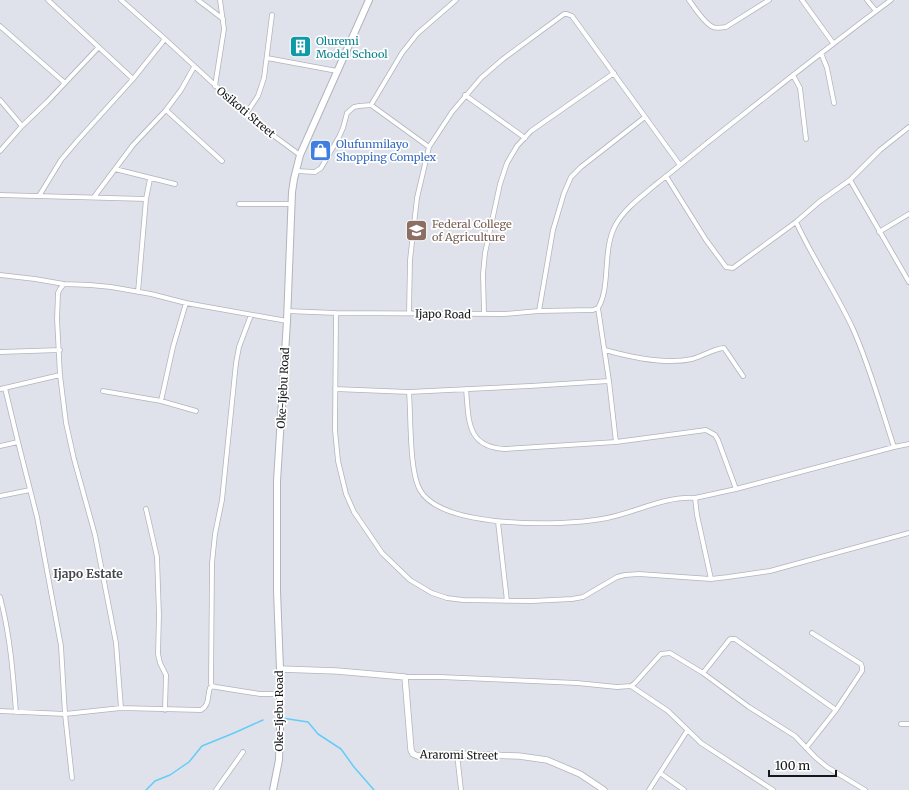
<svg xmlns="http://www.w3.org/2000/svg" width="909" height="790" font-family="Merriweather,serif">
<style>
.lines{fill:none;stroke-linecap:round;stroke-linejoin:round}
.stream{stroke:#65ccf6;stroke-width:1.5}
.minor-casing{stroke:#b1b4bc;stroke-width:5.5}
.tertiary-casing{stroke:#b1b4bc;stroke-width:7}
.secondary-casing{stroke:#b1b4bc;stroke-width:8}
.minor{stroke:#fff;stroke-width:4}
.tertiary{stroke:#fff;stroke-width:5.5}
.secondary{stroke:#fff;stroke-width:6}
.labels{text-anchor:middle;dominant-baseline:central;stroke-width:3.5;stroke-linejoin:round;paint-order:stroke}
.culture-label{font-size:11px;fill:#0d838f;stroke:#fff;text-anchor:start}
.street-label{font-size:11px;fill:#15171a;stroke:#fff}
.shop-label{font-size:11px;fill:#366cbe;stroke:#fff;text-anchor:start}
.education-label{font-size:11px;fill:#785e54;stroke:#fff;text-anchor:start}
.neighbourhood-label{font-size:12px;font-weight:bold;fill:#44474e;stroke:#fff}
</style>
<rect width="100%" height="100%" fill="#dfe2eb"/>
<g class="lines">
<!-- stream -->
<path class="stream" d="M282,718L308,722L318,734L341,749L354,767L374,790
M146,790L155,781L170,775L189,762L202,746L234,733L263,720"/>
<defs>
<path id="minor" d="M48,0L133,79
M121,0L165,39
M198,0L223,19
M689,0C694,7 705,24 713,27C717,29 722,27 726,27L769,0
M802,0L833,43
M867,0L876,11
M0,26L65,83
M821,53L827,68L834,103
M267,58L337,71
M793,75L800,88L806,139
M215,86L224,29L220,0
M465,95L525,138
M0,100L22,126
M371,105L402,53L417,34L456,0
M166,110L222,161
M246,114L258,96L264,78L272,15
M0,151L22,126L47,102L98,48
M115,169L175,184
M296,171L315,172L321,168L339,137L343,128L347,113L354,107L359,106L371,105L429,147
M666,176L706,240L726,267L733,268L796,222L819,202L850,180L880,150L909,127
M850,180L909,282
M0,195L146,199
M39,196L61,160L78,140L133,79L165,39L255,122L300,155
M94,197L133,145L166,110L181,90L194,67
M239,204H291
M796,222C813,259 836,292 853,329C870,367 881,408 894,447L909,444
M879,232L909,214
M0,275L35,279L64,284L90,285L111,287L151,294L186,303L287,321
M64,284L60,289L58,293L57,319L60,375L66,423L74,459L95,535L116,643L121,708
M138,292L146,199L150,179
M186,303L173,347L161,401L196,411
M287,311L336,313L504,314L539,311L593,310L598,308
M539,311L553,230L564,193L571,177L581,167L645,117
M336,313L335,430L338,461L346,494L354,512L382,553L410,580L432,593L447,598L463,600L532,601L572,599L583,597L617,577L625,575L639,574L711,579L728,577L770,571L909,533
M409,313L410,260L417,198L429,147L452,112L481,78L503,59L564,14H567L572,16L680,165
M484,314L483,274L485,253L500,184L507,163L517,146L531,131L614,73
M251,315L239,347L236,363L222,500L215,534L212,563L211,683L212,686L216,687L260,694H279
M605,350C630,357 666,365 692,359C703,356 713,349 724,348L743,376
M0,352L60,350
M609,381L598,308C611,287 602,251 615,226C624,209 641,197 655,185C673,171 690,157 707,143C768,95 829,46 891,0
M0,389L60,375
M335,389L409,392L530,386L609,381L616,442
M466,389C469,420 466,447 505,449L616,442L706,430L715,435L718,440L736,489
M103,391L161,401
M409,392C411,415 409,471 420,490C442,529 562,526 602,519C633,514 663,496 695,498
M18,442L37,517L61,646L65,714L72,778
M0,446L18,442L5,388
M0,496L30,490
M146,509L157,557L159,615L158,654L160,663L166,675L165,710
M498,522L507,601
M711,579L697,515L695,498L736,489L894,447
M0,597C10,634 13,673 16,712
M812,633L861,664L862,667V671L836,710
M703,673L730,639H735L836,710L806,748
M405,677H440L532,681L577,683L617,687L631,686L635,683L661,654L670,653L703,673L749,707L795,736L815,757L827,767L865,790
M631,686L668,711L701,743L773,790
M0,711L65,714L121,708L201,710C210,705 207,696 210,688L212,686
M901,724H909
M457,754L461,790
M660,773L684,790
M216,790L243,752
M649,790L687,731"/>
<path id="tertiary" d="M280,669L337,671L405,677L411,750L413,754L418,756L457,754L519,756L547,760L580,774L604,790"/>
<path id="secondary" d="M273,790L279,760L280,729V669L277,591V481L287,321L292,192L294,179L300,155L369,0"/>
</defs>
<!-- minor casing -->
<use href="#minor" class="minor-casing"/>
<!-- tertiary casing -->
<use href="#tertiary" class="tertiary-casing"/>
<!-- secondary casing -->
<use href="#secondary" class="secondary-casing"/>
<!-- minor -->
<use href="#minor" class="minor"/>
<!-- tertiary -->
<use href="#tertiary" class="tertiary"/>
<!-- secondary -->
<use href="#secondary" class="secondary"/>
</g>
<!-- icons -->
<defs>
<symbol id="building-square" viewBox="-11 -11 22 22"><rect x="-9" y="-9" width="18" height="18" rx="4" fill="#0f9aa8" stroke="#fff"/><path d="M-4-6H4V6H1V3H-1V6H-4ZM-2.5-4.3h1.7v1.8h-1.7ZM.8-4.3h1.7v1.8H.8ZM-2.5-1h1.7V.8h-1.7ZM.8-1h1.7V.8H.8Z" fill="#fff"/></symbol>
<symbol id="shop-square" viewBox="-11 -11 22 22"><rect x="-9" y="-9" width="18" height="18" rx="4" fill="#3f7fe0" stroke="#fff"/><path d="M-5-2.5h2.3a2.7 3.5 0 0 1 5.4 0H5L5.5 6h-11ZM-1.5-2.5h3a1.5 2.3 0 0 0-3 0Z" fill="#fff"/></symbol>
<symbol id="school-square" viewBox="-11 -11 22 22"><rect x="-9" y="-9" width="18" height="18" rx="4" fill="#8d6e63" stroke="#fff"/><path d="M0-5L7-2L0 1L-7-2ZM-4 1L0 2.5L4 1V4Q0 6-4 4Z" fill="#fff"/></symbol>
</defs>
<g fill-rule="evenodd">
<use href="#building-square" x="288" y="34" width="25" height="25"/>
<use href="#shop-square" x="308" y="138" width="25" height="25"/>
<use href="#school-square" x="404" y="218" width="25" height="25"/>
</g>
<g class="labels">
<!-- culture labels -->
<g class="culture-label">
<text x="316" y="41">Oluremi<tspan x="316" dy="13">Model School</tspan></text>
</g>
<!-- street labels -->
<g class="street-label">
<text transform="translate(246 112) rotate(40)">Osikoti Street</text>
<text transform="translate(443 314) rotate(1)">Ijapo Road</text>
<text transform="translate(283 388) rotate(-87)">Oke-Ijebu Road</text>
<text transform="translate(279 711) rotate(-90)">Oke-Ijebu Road</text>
<text transform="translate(459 755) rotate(1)">Araromi Street</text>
</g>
<!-- shop labels -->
<g class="shop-label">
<text x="336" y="144">Olufunmilayo<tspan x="336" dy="13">Shopping Complex</tspan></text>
</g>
<!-- education labels -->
<g class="education-label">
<text x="432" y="224">Federal College<tspan x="432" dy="13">of Agriculture</tspan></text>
</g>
<!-- neighbourhood labels -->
<g class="neighbourhood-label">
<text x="88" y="573">Ijapo Estate</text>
</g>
</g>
<!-- scale -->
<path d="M769 770v6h67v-6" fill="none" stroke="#15171a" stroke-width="2"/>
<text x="775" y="770" font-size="12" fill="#15171a" stroke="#ffffff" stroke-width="3" paint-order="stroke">100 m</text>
</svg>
